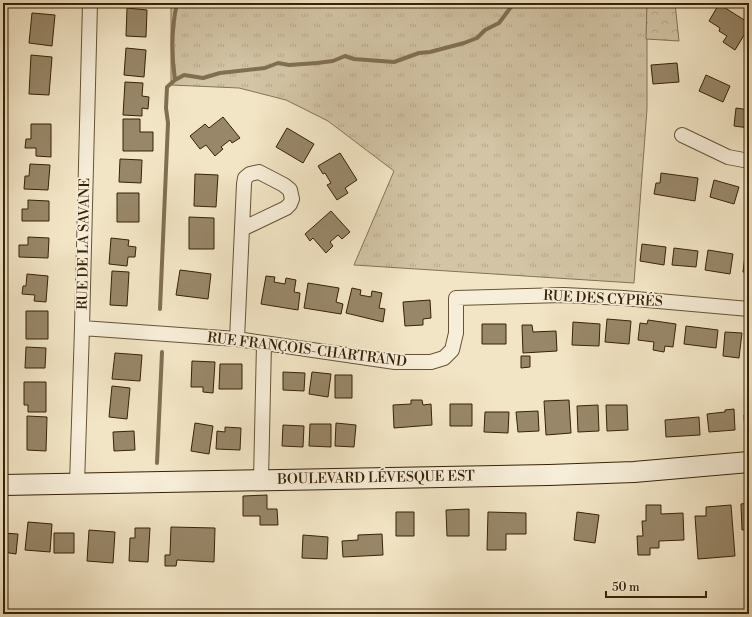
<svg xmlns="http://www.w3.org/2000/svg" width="752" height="617" font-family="'Libre Bodoni',serif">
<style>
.grass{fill:url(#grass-tufts);stroke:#847356}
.park{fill:url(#park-crowns);stroke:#847356}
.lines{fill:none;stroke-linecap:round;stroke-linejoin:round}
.stream{stroke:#816f52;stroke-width:4}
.building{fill:#988769;stroke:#372206}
.street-casing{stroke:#665336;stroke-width:16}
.secondary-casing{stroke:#372206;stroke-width:22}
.street{stroke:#f7eed9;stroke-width:14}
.secondary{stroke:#f7eed9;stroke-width:20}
.labels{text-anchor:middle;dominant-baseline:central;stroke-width:3.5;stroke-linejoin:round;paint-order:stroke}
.street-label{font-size:14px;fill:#372206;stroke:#f7eed9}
</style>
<defs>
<pattern id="grass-tufts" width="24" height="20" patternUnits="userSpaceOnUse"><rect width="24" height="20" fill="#d2c4a5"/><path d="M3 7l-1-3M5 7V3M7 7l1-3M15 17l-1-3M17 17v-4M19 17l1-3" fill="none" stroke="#b5a88d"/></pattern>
<pattern id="park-crowns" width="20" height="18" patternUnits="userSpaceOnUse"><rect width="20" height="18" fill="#d2c4a5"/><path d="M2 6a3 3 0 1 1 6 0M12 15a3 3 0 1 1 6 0" fill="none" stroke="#b5a88d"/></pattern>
</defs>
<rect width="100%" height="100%" fill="#f2e5c5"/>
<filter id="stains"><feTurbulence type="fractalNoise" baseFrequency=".005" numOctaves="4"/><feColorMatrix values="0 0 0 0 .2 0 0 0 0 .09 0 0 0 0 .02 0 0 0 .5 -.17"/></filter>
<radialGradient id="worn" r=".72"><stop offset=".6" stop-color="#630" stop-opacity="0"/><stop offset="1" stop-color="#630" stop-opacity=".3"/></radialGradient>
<!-- grass -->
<path class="grass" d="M171,3H647V109L634,283L354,265L394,171L328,121L286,100L239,88L171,85Z"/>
<!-- park -->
<path class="park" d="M647,3H675L679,41L646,39Z"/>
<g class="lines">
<!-- stream -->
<path class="stream" d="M175,80L184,75L203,78L220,73L265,68L278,63L289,65L317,63L333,61L345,56L354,59L394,62L419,53L430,52L464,43L477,38L485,30L499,23L514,3
M160,309L168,123L166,108L167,87L175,80C171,53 171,30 177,3
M157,463L162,352"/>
</g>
<!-- building -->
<path class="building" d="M719,4L749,23V27L735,50L723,42L727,36L719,31L720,28L709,21Z
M3,7H6V25H3Z
M127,8L147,10L146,37L126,36Z
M32,13L55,15L52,46L29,43Z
M126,48L146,50L144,77L124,75Z
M31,55L52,57L49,95L29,94Z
M677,63L679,82L653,84L651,65Z
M706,75L730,86L723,102L699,91Z
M125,82L143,83L142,96L149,97L148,109L142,108V116L123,115Z
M736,108L749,110V128L734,126Z
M223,117L240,138L232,143L230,140L221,147L223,149L215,156L206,145L200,149L190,136L205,124L209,128Z
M123,119H140V132H153V151H123Z
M31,124H51V157L36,156V148H25L26,139H31Z
M287,128L314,144L303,163L276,147Z
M340,153L357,180L345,188L348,193L337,200L327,185L331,183L325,173L323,174L318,166Z
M120,159L142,160L141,183L119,182Z
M30,164L50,165L48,190L24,189L25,176H29Z
M661,173L698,178L695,201L654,194L656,183H660Z
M195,174L218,175L216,207L194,206Z
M714,180L739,187L734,204L710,197Z
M117,193H139V222H117Z
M28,200L49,201V221H22V209H28Z
M331,211L350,232L342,239L338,235L330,242L333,246L326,253L313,238L310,241L305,234Z
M189,217L214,218V249H189Z
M28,237L49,238L48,258L19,257V245H28Z
M111,238L129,240L128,246L136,247L135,257H128L127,266L109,264Z
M642,244L666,247L664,265L640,261Z
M674,248L698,251L696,267L672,265Z
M708,250L733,254L730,274L705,270Z
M745,255H749V273L743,272Z
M180,270L211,274L208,299L176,295Z
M112,271L129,272L127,306L110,305Z
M27,274L48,276L46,302L34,301L35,295L22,294L23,286H26Z
M266,276L275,277L274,282L285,284L286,278L296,280L294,292L300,293L298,310L261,304Z
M308,283L339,288L336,302L343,304L341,314L304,308Z
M352,288L361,290L360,295L371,297L372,291L382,293L379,308L385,309L383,322L346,313Z
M430,300L431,318L423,319V325L405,326L403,302Z
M26,311H48V339H26Z
M607,319L631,321L629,344L605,342Z
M648,320L676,324L673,347L665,346L664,352L653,350L654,342L638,340L640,323L647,324Z
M573,322L600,324L599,346L572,345Z
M482,324H506V344H482Z
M522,325H532L533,332L556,331L557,351L523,353Z
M686,326L718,330L716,348L684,344Z
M725,332L742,333L739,358L723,356Z
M26,347L46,348L45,368H25Z
M115,353L142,355L140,381L112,379Z
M521,356H530V367L521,368Z
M192,361L215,362L213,393L203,392V387H191Z
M220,364H242V389H219Z
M283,372L305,373L304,391L283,390Z
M312,372L331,374L328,397L309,394Z
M335,375H352V398H335Z
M24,382H46V412H28V405H24Z
M112,386L130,388L127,419L109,417Z
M411,400H422L423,405L431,404L432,425L394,428L393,405L411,404Z
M569,400L571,433L546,435L544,401Z
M450,404H472V426H450Z
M598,405L599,431L578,432L577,406Z
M606,405H627L628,430L607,431Z
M734,409L735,430L709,432L707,414L725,412V410Z
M538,411L539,431L518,432L516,412Z
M485,412H509L508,433L484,432Z
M749,414V432H745L744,415Z
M27,416L47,417L46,451L27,450Z
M699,417L700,435L666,437L665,420Z
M195,423L213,426L209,454L191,451Z
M336,423L356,425L354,447L335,446Z
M310,424H331V447L309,446Z
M283,425L304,426L303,447L282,446Z
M225,427L241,428L240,450L216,449L217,431L225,432Z
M134,431L135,450L114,451L113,432Z
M267,495V509H277L278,525H260V516H243V496Z
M748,499H749V529L742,530L741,504L748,503Z
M646,505H661V514L683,513L684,540L659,541V548H650V555H638L637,536H643L642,521H646Z
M731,505L735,556L698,559L695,516H706V507Z
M469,509V536H447L446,510Z
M396,512H414V536H396Z
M488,512L526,513V534H506V550H487Z
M577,512L599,515L595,543L574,540Z
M28,522L52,524L50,552L25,550Z
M171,527L215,528L214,562L177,560L176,566H165V555H170Z
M135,528H150L148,562L129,561L130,538H135Z
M89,530L115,532L113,563L87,561Z
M3,533L18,534L16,554L3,552Z
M54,533H74V553H54Z
M382,534L383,555L343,557L342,541L358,540V535Z
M303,535L328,537L327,559L302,558Z"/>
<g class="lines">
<defs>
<path id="street" d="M682,135L728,157L749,161
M82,328L237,339L395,362H431L444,358L452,350L456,333V298L564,295L624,298L749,309
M237,339L244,184L245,178L250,174L259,172L284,185L290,190L292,199L290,204L286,208L242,229
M261,480L264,343
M77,484L82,328L90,3"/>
<path id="secondary" d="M3,485L549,475L634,472L749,462"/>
</defs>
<!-- street casing -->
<use href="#street" class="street-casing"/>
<!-- secondary casing -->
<use href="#secondary" class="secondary-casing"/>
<!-- street -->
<use href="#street" class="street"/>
<!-- secondary -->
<use href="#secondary" class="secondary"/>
</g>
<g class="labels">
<!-- street labels -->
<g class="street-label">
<text transform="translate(84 244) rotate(-89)">RUE DE LA SAVANE</text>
<text transform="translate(603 299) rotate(3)">RUE DES CYPRÉS</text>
<text transform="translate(307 350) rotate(7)">RUE FRANÇOIS-CHARTRAND</text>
<text transform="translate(376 478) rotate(-1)">BOULEVARD LÉVESQUE EST</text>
</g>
</g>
<!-- margin -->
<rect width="752" height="617" fill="none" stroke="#f2e5c5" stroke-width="16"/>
<rect x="4" y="4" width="744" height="609" fill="none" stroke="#372206" stroke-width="2"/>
<rect x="8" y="8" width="736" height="601" fill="none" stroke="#372206"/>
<!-- scale -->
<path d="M606 591v6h100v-6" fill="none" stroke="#372206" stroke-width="2"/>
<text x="612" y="591" font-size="12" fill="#372206" stroke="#f7eed9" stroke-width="3" paint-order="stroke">50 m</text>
<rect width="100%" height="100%" filter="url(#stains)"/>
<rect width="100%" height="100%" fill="url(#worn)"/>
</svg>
